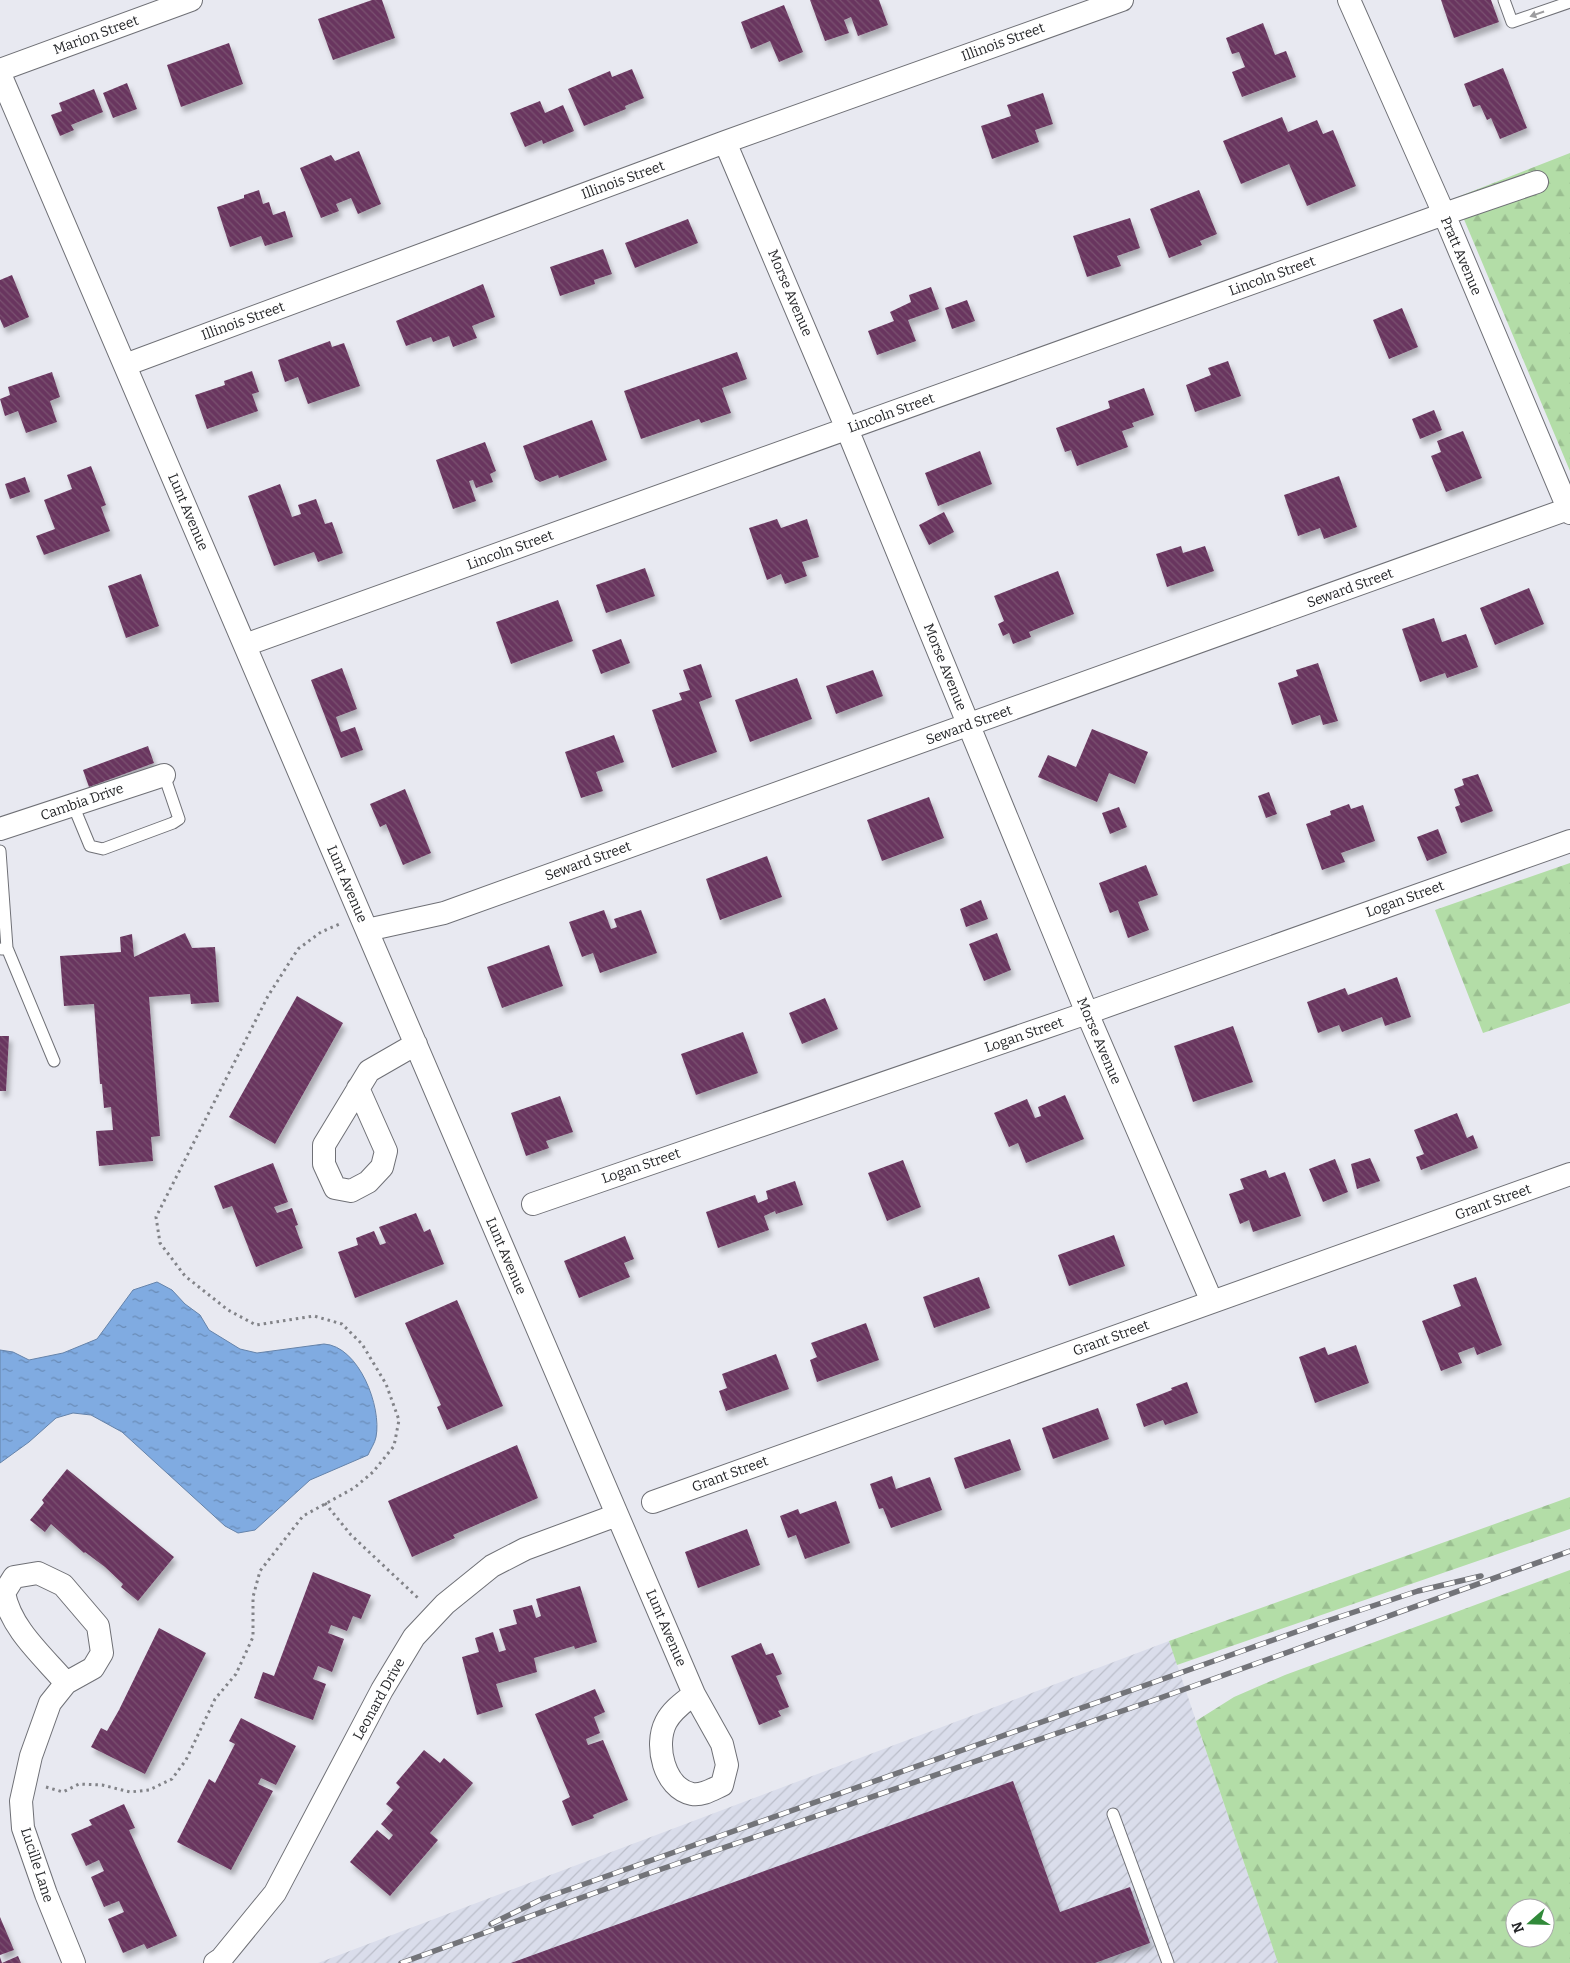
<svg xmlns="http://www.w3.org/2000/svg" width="1570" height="1963" font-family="Bitter,serif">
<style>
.industrial{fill:url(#industrial-furrows)}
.forest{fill:url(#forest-firs);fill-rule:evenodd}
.water{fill:url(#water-ripples);stroke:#6583aa}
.building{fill:url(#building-back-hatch);filter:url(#shadow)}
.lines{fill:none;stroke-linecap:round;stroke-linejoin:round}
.lane-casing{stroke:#6f7076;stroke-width:13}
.street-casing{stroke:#6f7076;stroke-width:24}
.path{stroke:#828388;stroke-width:3;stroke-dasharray:2.5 4;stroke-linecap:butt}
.lane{stroke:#fff;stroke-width:11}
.street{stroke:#fff;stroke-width:22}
.rail-casing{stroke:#737479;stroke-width:5.5}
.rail{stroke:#fff;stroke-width:4;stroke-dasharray:11;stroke-linecap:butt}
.oneway{fill:#9d9d9f}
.labels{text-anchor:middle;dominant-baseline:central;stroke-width:5;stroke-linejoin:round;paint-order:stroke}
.street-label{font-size:14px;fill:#252629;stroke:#fff}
</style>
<defs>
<pattern id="industrial-furrows" width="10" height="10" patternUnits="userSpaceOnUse" patternTransform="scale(1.25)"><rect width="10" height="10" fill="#daddeb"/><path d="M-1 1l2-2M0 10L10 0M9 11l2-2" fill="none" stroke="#bbbeca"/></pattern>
<pattern id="forest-firs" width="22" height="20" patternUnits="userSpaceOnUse" patternTransform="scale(1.25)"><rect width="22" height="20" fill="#b3dda7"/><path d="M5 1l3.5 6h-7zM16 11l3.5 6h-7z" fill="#9abe90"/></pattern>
<pattern id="water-ripples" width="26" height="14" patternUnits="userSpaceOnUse" patternTransform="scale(1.25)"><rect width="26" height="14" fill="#80abe1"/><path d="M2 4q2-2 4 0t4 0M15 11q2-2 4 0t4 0" fill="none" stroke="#698bb6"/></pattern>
<pattern id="building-back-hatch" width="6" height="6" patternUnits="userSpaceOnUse" patternTransform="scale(1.25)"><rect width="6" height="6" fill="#69365e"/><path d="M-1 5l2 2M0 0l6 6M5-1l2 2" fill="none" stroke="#7a5171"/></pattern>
<filter id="shadow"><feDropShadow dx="3" dy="5.5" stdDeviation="2.5" flood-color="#0004"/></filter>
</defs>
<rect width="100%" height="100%" fill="#e8e9f1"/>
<!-- industrial -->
<path class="industrial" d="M1169,1641L1278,1963H318Z"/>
<!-- forest -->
<path class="forest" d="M1570,153V471L1455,198Z
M1570,863V1003L1483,1033L1435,910Z
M1570,1497V1529L1177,1665L1169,1641Z
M1570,1570V1963H1278L1196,1721L1234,1697L1285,1675ZM1515,1908H1545V1938H1515Z"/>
<!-- water -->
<path class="water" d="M157,1282L172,1290L185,1304L200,1315L209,1330L240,1349L257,1353L324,1344C359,1346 382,1407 376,1437C375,1443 370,1450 368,1455L310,1480L255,1530L238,1533L225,1526L122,1432L91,1415L73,1413L56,1418L29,1442L0,1463V1350L13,1352L29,1360L63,1353L97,1339L133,1290Z"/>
<!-- building -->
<path class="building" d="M372,0H382L395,38L333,60L318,19Z
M810,0H879L888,25L858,36L851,17L844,20L849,33L825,41Z
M1441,0H1491L1499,22L1454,38Z
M784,5L803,52L779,62L770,41L751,49L741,22Z
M1263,23L1275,55L1286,51L1296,77L1242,97L1232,72L1245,67L1239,52L1232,54L1226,38Z
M229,43L243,84L181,107L167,65Z
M1503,68L1527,128L1500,139L1491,118L1487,120L1480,105L1473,107L1464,84Z
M632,69L644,98L625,106L626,109L584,126L568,89L610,71L612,77Z
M127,83L137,109L113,118L103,93Z
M94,89L103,112L71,125L74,130L60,136L51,115L62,111L59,103Z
M1043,93L1053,124L1035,130L1039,142L992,159L981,126L1011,116L1007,105Z
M540,101L545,113L563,105L574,131L543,144L542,140L525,147L510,113Z
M1282,117L1288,132L1317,120L1323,134L1333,130L1356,186L1307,206L1289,164L1241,184L1223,141Z
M359,151L381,204L358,214L351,198L336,204L339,211L321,218L300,168L331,155L335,161Z
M259,190L263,204L269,202L273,215L285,211L293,237L265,246L261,236L230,247L217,207L244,198V195Z
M1199,190L1217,234L1200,241L1202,245L1169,258L1150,209Z
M1130,218L1140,248L1117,256L1121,266L1087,277L1073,236Z
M688,219L698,243L635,268L625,243Z
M603,249L612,274L594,280L595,284L560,296L550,267Z
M12,275L29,317L4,328L0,319V280Z
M483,284L495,317L472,326L477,338L453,347L449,336L433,342L431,337L406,346L396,321Z
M931,287L939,309L908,320L916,341L877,355L868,331L894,321L890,312L911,302L909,295Z
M967,300L975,321L952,329L945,308Z
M1402,308L1418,347L1389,359L1373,320Z
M330,341L332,347L344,343L360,386L308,404L298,377L285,382L278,360Z
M737,352L747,379L722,388L731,413L701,423L699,419L641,439L624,391Z
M1228,361L1241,396L1195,412L1186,385L1211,375L1208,368Z
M252,371L259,392L252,394L258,411L207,429L195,395L225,385L224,381Z
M52,372L60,397L50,401L57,422L26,433L18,411L5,416L0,399L10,395L8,387Z
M1144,388L1154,415L1132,423L1134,427L1122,431L1128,447L1077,466L1071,450L1065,452L1056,428L1110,408L1108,401Z
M1434,410L1442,430L1420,439L1412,419Z
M592,420L607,460L559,478L558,475L540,482L535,479L523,446Z
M1463,431L1482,478L1446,492L1431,456L1441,452L1437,441Z
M485,442L496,471L490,474L493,482L476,488L473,480L469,481L476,501L453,509L436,460Z
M980,451L992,484L938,506L925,473Z
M91,466L106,505L101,507L110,531L44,555L36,536L55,529L44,500L72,489L67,475Z
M1339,476L1357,527L1324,539L1320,528L1298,536L1284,495Z
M25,477L30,492L10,499L5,484Z
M280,484L292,517L301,514L298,505L316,499L325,524L332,522L343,553L318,562L314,552L274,566L248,496Z
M944,512L954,532L929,545L919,525Z
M777,519L781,528L807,519L819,557L802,562L807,576L785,584L781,574L767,580L749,528Z
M1181,546L1183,553L1205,546L1214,571L1167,587L1156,554Z
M645,568L655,596L606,613L596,585Z
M1058,571L1074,614L1029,632L1031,637L1013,644L1009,633L1003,636L998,624L1004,621L994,596Z
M141,574L159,626L126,638L108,586Z
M1529,588L1544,624L1495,645L1480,608Z
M558,600L573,641L511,664L496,622Z
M1434,618L1442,642L1466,634L1478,667L1447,678L1445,673L1420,682L1402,629Z
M621,639L630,663L601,674L592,650Z
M1318,663L1338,721L1323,725L1320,715L1292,725L1278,683L1298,676L1296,670Z
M701,664L712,697L699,702L717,752L672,768L652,710L682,700L679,693L690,690L683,670Z
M342,668L357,709L336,717L341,732L355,727L363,750L341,758L311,680Z
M873,670L883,696L836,714L826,686Z
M797,678L812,719L750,742L735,700Z
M1092,729L1148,752L1135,784L1109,773L1097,802L1038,777L1048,755L1076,767Z
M614,735L624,762L596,772L603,791L581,798L565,752Z
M148,746L154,763L89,787L83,770Z
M1478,774L1493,811L1461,823L1455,807L1460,805L1454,789L1464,785L1462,779Z
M405,789L431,853L403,865L386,824L380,827L370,804Z
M1269,792L1277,814L1266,818L1258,796Z
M929,797L944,838L882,861L867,820Z
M1349,804L1351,809L1363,805L1375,841L1341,853L1345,862L1322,870L1306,824L1331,815L1330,811Z
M1119,807L1127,827L1110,834L1102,813Z
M1438,829L1447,853L1427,861L1417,837Z
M767,856L782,897L720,920L706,879Z
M1146,865L1158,895L1138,902L1149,930L1128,938L1118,910L1110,913L1099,883Z
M981,900L988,919L966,927L960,909Z
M604,910L611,929L617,927L614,919L641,910L657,953L600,973L593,953L582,957L569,922Z
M185,933L192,948L215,947L219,1002L191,1004L190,994L149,997L160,1136L151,1137L153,1161L99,1166L96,1131L113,1130L111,1107L104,1108L102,1084H100L94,1004L64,1006L60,956L121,952L120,937L132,934L134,957Z
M997,933L1011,970L984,981L969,944Z
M549,945L563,986L502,1008L487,967Z
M1397,977L1411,1017L1385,1026L1382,1017L1342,1032L1339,1025L1318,1033L1307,1002L1345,988L1348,995Z
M297,996L343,1023L275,1144L229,1117Z
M825,998L838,1029L802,1044L789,1013Z
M1233,1026L1253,1082L1193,1102L1174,1046Z
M743,1032L758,1073L696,1095L681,1054Z
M0,1036H9L6,1091H0Z
M1065,1095L1084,1139L1026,1163L1018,1143L1009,1147L994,1113L1027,1099L1035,1118L1041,1116L1038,1107Z
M560,1096L573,1132L546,1141L549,1148L526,1156L511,1113Z
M1457,1113L1467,1138L1473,1135L1478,1148L1421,1170L1416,1157L1424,1154L1414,1130Z
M1370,1158L1380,1181L1357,1189L1351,1164Z
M1335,1159L1348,1192L1323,1202L1309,1169Z
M903,1160L921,1207L887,1221L868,1173Z
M273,1163L288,1202L274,1207L277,1213L292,1208L298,1225L295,1226L303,1248L256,1267L232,1206L223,1209L214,1186Z
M1266,1170L1269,1178L1285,1172L1301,1216L1253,1232L1249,1220L1240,1224L1229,1194L1244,1189L1240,1179Z
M795,1181L803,1205L776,1214L775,1211L764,1216L769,1230L718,1248L706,1212L755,1195L758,1203L768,1199L766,1191Z
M416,1213L424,1232L430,1229L444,1264L355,1298L338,1252L358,1245L356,1238L374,1231L380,1245L386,1243L379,1227Z
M1114,1235L1125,1266L1069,1286L1058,1255Z
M625,1236L634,1259L624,1263L630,1277L579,1298L564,1261Z
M979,1277L990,1308L934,1328L923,1297Z
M1476,1277L1502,1345L1477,1355L1474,1347L1458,1353L1462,1363L1441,1371L1422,1321L1461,1306L1453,1285Z
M457,1300L503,1406L447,1430L437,1407L441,1405L405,1323Z
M866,1323L879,1360L817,1382L810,1360L817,1357L811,1343Z
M1356,1345L1369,1383L1315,1403L1299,1357L1325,1347L1328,1355Z
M776,1354L789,1389L726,1411L719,1391L727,1388L722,1374Z
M1187,1382L1198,1413L1165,1425L1163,1420L1144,1427L1136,1404L1172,1390L1171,1388Z
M1098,1408L1109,1439L1053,1459L1042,1428Z
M1010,1439L1021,1470L965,1489L954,1458Z
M517,1445L538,1498L453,1535L455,1538L412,1557L388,1501Z
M67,1469L174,1557L138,1601L121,1587L123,1584L105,1567L85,1552L84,1553L51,1524L45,1532L30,1520L44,1503L42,1500Z
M892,1476L896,1489L930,1477L942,1510L891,1528L883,1508L879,1509L870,1484Z
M836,1501L850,1543L805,1559L796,1535L788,1538L780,1516L798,1509L800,1514Z
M747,1529L760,1565L698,1588L685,1552Z
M313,1572L371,1595L361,1619L353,1616L347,1631L331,1625L328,1633L344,1639L332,1672L318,1666L313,1679L326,1684L313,1720L254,1698L263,1672L274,1676Z
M580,1586L597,1642L575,1649L574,1646L534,1658L537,1672L496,1684L503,1707L477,1715L462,1657L479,1652L475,1638L493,1632L499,1652L506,1650L499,1629L517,1624L513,1610L532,1605L536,1618L541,1616L536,1599Z
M159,1628L206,1653L145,1774L91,1747L101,1728L107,1731L119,1710Z
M761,1643L766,1655L773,1653L782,1674L776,1676L789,1707L778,1711L781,1716L759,1725L731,1656Z
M595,1689L605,1712L594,1717L600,1733L586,1739L588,1745L603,1740L628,1800L593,1815L594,1818L572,1826L562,1801L570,1797L535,1714Z
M241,1718L296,1746L276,1785L261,1778L258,1784L273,1791L231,1870L177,1842L209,1779L215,1783L235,1744L229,1741Z
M424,1750L440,1763L444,1758L473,1783L430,1833L438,1840L390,1896L350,1862L377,1830L389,1840L393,1835L381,1824L393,1810L386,1804L400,1787L396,1783Z
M1013,1781L1060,1912L1130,1887L1150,1943L1095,1963H511Z
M124,1804L135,1828L129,1830L177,1936L147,1949L144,1944L123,1953L108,1919L124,1912L119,1901L104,1907L91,1877L104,1871L99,1860L86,1866L71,1834L92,1825L89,1820Z
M0,1917L14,1950L0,1955Z
M18,1956L21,1963H0V1957L2,1963Z"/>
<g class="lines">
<defs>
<path id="lane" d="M1504,0L1512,22L1570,2
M73,805L90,846L103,849L173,823L179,819L164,775
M0,851L7,948L2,949
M7,948L54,1061
M1113,1814L1168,1963"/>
<path id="street" d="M1349,0L1444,214L1570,513
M0,70L191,0
M0,74L694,1694L722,1744L727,1765L722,1785C713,1789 702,1796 692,1794C664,1788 654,1745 666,1722C672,1710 684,1702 694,1694
M725,142L847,429L1087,1013L1212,1302
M125,365L725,142L1122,0
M245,645L1444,214L1537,182
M0,829L164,775
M367,930L444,913L1568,509
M358,1088L386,1151L382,1167L368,1182L351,1191L335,1188L324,1164V1145L369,1071L416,1044
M533,1204L1087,1013L1570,841
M653,1502L1570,1174
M66,1683C42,1655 11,1629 4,1593L14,1577L38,1573L63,1585L98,1626L102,1653L93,1668L66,1683L50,1703L31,1756L21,1801L23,1828L46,1894L74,1963
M215,1963L221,1959L275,1893L382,1690L414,1637L445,1604L492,1566L525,1549L617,1515"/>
</defs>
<!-- lane casing -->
<use href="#lane" class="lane-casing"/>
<!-- street casing -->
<use href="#street" class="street-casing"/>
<!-- path -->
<path class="path" d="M325,1503L351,1535L418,1598
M46,1787L63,1792L79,1784L102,1785L130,1792L149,1790L172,1779L186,1760L215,1699L236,1674L253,1637V1597L260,1571L303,1516L354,1488L373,1472L394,1446L399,1420L386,1384L362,1344L342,1324L314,1316L256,1325L228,1310L185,1276L160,1243L156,1217L268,996L298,949L321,932L342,923"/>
<!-- lane -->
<use href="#lane" class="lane"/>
<!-- street -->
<use href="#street" class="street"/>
<defs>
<path id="rail" d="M491,1924L542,1899L1324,1622L1418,1591L1481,1576
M401,1963L647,1874L1160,1698L1570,1551"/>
</defs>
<!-- rail casing -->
<use href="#rail" class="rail-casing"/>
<!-- rail -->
<use href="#rail" class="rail"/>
</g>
<!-- one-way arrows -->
<defs><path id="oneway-solid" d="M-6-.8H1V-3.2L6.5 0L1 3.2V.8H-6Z" transform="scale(1.25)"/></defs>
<use class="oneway" href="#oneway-solid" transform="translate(1537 14) rotate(161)"/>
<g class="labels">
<!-- street labels -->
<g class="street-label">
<text transform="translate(96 35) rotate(-20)">Marion Street</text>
<text transform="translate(1003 42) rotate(-20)">Illinois Street</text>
<text transform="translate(623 180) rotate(-20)">Illinois Street</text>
<text transform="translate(1461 256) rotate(67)">Pratt Avenue</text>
<text transform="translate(1272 276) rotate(-20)">Lincoln Street</text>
<text transform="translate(790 293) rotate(67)">Morse Avenue</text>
<text transform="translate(243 321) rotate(-20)">Illinois Street</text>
<text transform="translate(891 413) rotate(-20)">Lincoln Street</text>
<text transform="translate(188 512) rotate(67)">Lunt Avenue</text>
<text transform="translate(510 550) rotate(-20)">Lincoln Street</text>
<text transform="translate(1350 588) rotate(-20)">Seward Street</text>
<text transform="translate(945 667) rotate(68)">Morse Avenue</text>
<text transform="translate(969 725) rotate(-20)">Seward Street</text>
<text transform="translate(82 802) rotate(-19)">Cambia Drive</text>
<text transform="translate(588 861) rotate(-20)">Seward Street</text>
<text transform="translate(347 884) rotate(67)">Lunt Avenue</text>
<text transform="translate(1405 899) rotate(-20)">Logan Street</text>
<text transform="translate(1024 1035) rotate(-19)">Logan Street</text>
<text transform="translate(1099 1041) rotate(67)">Morse Avenue</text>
<text transform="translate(641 1166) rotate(-19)">Logan Street</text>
<text transform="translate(1493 1202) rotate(-20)">Grant Street</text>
<text transform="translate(506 1256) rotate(67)">Lunt Avenue</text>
<text transform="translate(1111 1338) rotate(-20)">Grant Street</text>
<text transform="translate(730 1474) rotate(-20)">Grant Street</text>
<text transform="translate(666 1628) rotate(67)">Lunt Avenue</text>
<text transform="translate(379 1699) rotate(-61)">Leonard Drive</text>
<text transform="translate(37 1865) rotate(72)">Lucille Lane</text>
</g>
</g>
<!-- north arrow -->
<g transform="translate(1530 1923) rotate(250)"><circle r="24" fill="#ffffff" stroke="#a8a8a9"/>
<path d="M0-4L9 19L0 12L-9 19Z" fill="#318a3a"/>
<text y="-8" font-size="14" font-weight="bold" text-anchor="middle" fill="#252629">N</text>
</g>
</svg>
